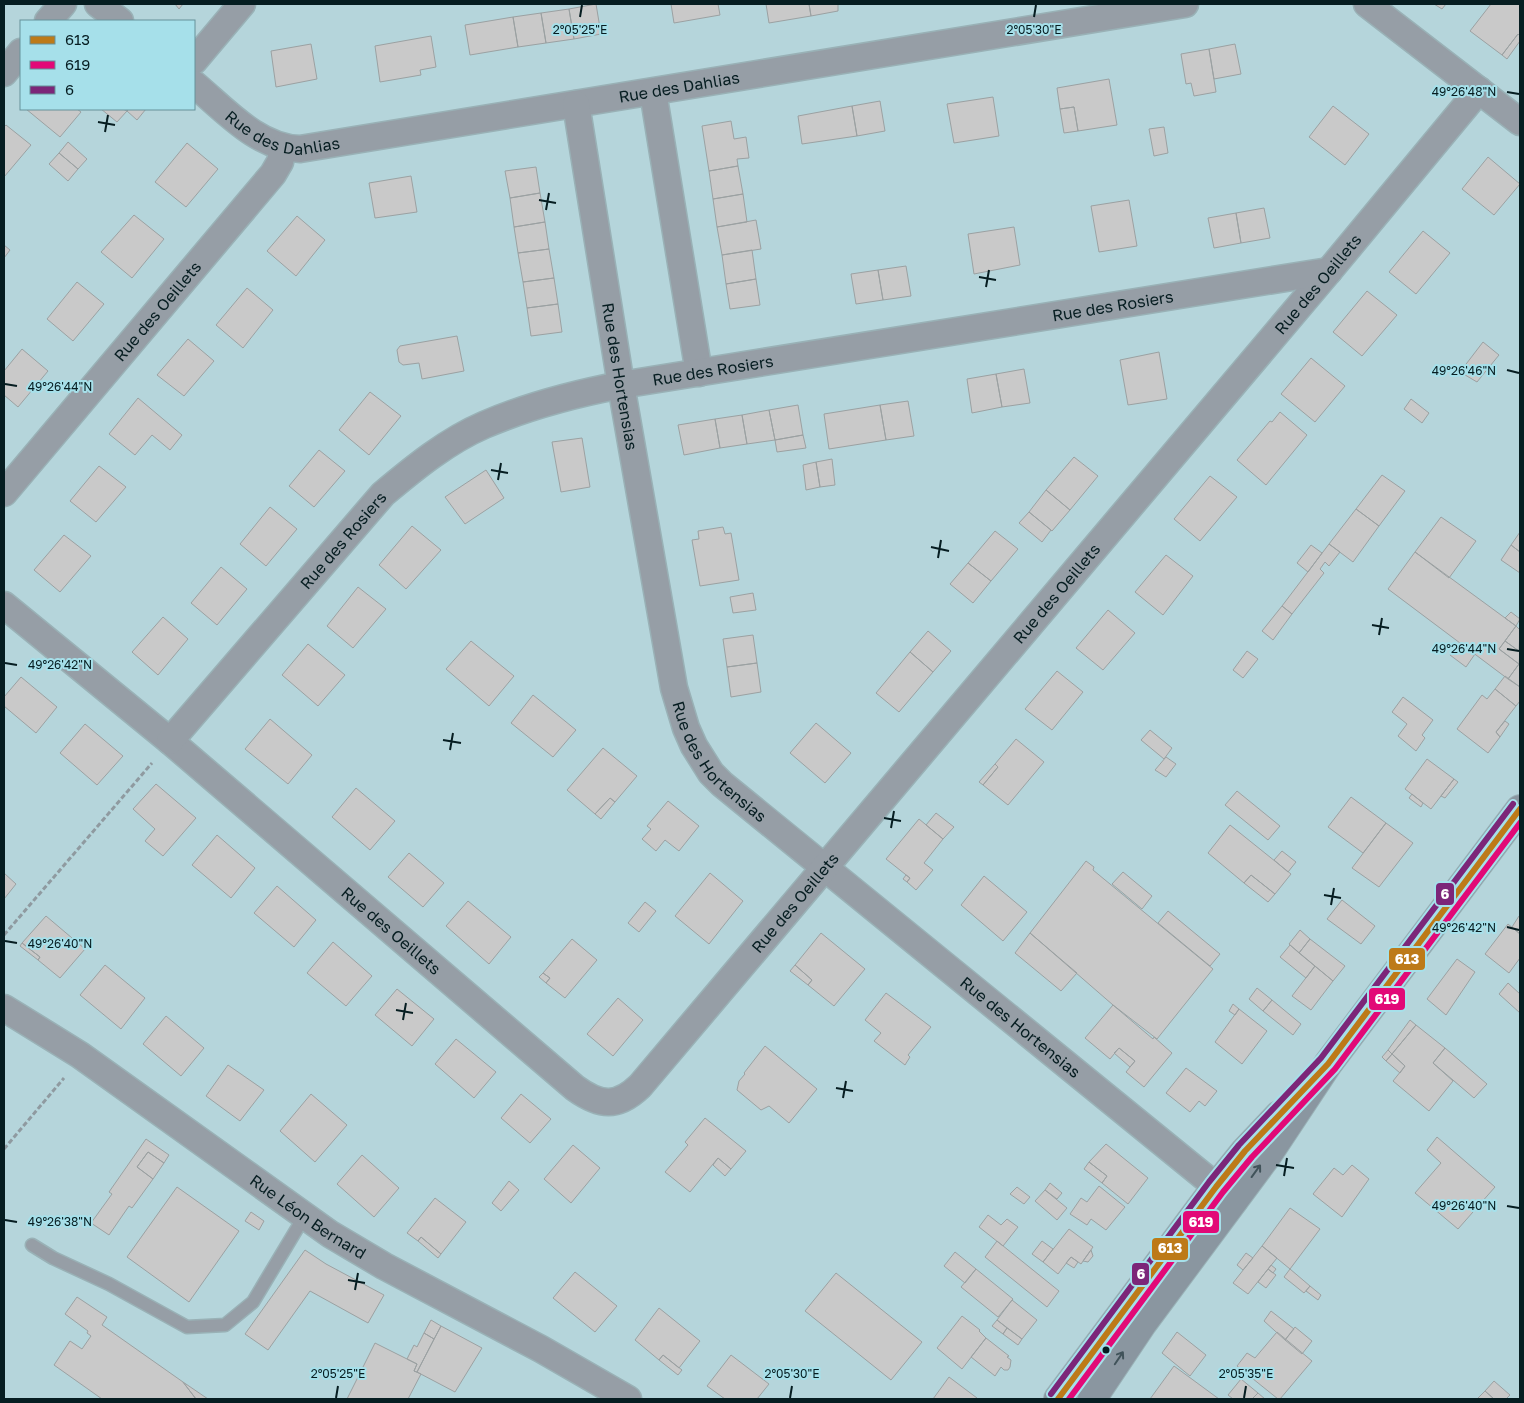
<svg xmlns="http://www.w3.org/2000/svg" width="1524" height="1403" font-family="'Golos Text',sans-serif">
<style>
.building{fill:#c9c9c9;stroke:#9ba1a2}
.lines{fill:none;stroke-linecap:round;stroke-linejoin:round}
.lane-casing{stroke:#99b1b6;stroke-width:15}
.street-casing{stroke:#99b1b6;stroke-width:29}
.primary-casing{stroke:#99b1b6;stroke-width:30}
.path{stroke:#8f9aa0;stroke-width:3;stroke-dasharray:5 2.5;stroke-linecap:butt}
.lane{stroke:#969ea6;stroke-width:12}
.street{stroke:#969ea6;stroke-width:26}
.primary{stroke:#8a96a0;stroke-width:28}
.bus-1-casing{stroke:#a6e0ea;stroke-width:10}
.bus-2-casing{stroke:#a6e0ea;stroke-width:10}
.bus-3-casing{stroke:#a6e0ea;stroke-width:10}
.bus-1{stroke:#bd7a18;stroke-width:6}
.bus-2{stroke:#e20977;stroke-width:6}
.bus-3{stroke:#7c2679;stroke-width:6}
.oneway{stroke:#41535a}
.ticks{fill:none;stroke:#061d21;stroke-width:2}
.bus-dot{fill:#061d21;stroke:#a6e0ea;stroke-width:2}
.labels{text-anchor:middle;dominant-baseline:central;stroke-width:4;stroke-linejoin:round;paint-order:stroke}
.street-label{font-size:16px;fill:#061d21;stroke:#a6e0ea}
.ticks-label{font-size:12px;text-anchor:middle;fill:#061d21;stroke:#a6e0ea;stroke-width:4;stroke-linejoin:round;paint-order:stroke}
.line-badge{stroke:#a6e0ea;stroke-width:2}
.badge-label{font-size:14px;text-anchor:middle;font-weight:bold;fill:#fff}
</style>
<rect width="100%" height="100%" fill="#b5d5db"/>
<!-- building -->
<path class="building" d="M175,4H183L179,9Z
M596,4L601,34L574,39L569,9Z
M671,4H718L720,15L674,23Z
M766,4H809L811,16L769,23Z
M809,4H838V11L811,16Z
M1434,4H1446L1442,9Z
M1491,4H1520V36L1518,34L1502,55L1470,31Z
M569,9L574,39L546,43L541,13Z
M541,13L546,43L518,47L513,17Z
M513,17L518,47L470,55L465,25Z
M1518,34L1520,36V41L1507,59L1502,55Z
M431,36L436,67L420,70L421,75L380,82L375,46Z
M311,44L317,79L276,87L271,51Z
M1235,44L1241,74L1214,79L1209,49Z
M1209,49L1216,92L1194,96L1191,83L1186,84L1181,54Z
M1109,79L1117,125L1078,131L1074,107L1060,109L1057,88Z
M993,97L999,136L954,143L947,104Z
M880,101L885,131L857,136L852,106Z
M852,106L857,136L802,144L798,116Z
M1333,106L1369,134L1345,165L1309,137Z
M1074,107L1078,131L1064,133L1060,109Z
M26,109H77L81,112L60,137Z
M101,109H123L127,111L117,122Z
M129,109H146L137,120L127,111Z
M731,121L734,139L746,137L749,158L737,159L738,166L709,171L702,126Z
M6,125L31,145L4,177V127Z
M1164,127L1168,153L1154,156L1149,129Z
M68,142L87,159L78,169L59,153Z
M187,143L218,169L186,207L155,182Z
M59,153L78,169L68,181L49,164Z
M1488,157L1520,184L1494,215L1462,189Z
M738,166L743,194L713,199L709,171Z
M536,167L540,193L510,198L505,171Z
M411,176L417,212L375,218L369,183Z
M540,193L545,222L514,227L510,198Z
M743,194L747,222L717,227L713,199Z
M1129,200L1137,246L1099,252L1091,206Z
M1264,208L1270,238L1241,243L1236,213Z
M1236,213L1241,243L1214,248L1208,218Z
M134,215L164,239L132,278L101,252Z
M297,216L325,240L296,276L267,251Z
M756,220L761,249L722,255L717,227Z
M545,222L549,249L518,253L514,227Z
M1014,227L1020,265L974,274L968,234Z
M1423,231L1450,253L1416,294L1389,272Z
M4,245L10,250L4,258Z
M549,249L554,278L523,282L518,253Z
M752,250L756,279L726,284L722,255Z
M906,266L911,296L883,300L878,270Z
M878,270L883,300L856,304L851,274Z
M554,278L558,304L527,308L523,282Z
M756,279L760,305L730,309L726,284Z
M77,282L104,304L73,341L47,319Z
M247,288L273,310L243,348L216,325Z
M1367,291L1397,315L1362,356L1333,332Z
M558,304L562,332L531,336L527,308Z
M457,336L464,371L422,379L419,363L403,365L399,362L397,350L400,346Z
M188,339L214,361L184,396L157,375Z
M1483,342L1499,355L1477,382L1460,372Z
M22,349L48,371L18,407L4,395V371Z
M1159,352L1167,399L1128,405L1120,360Z
M1311,358L1345,386L1315,422L1281,394Z
M1024,369L1030,403L1002,407L996,374Z
M996,374L1002,407L972,413L967,379Z
M370,392L401,416L369,455L339,430Z
M138,398L182,435L170,450L152,435L135,455L109,434Z
M1411,399L1429,413L1422,423L1404,409Z
M908,401L914,436L886,440L880,405Z
M798,405L803,435L775,440L769,410Z
M880,405L886,440L829,449L824,414Z
M769,410L775,440L747,444L742,415Z
M1280,412L1307,435L1266,485L1237,460L1270,421L1272,422Z
M742,415L747,444L720,448L715,419Z
M715,419L720,448L684,455L678,425Z
M803,435L806,448L777,452L775,440Z
M582,438L590,487L561,492L552,442Z
M319,450L345,471L314,507L289,486Z
M1074,457L1098,476L1070,510L1046,490Z
M832,459L835,485L820,487L816,462Z
M816,462L820,487L806,490L803,465Z
M99,466L126,487L96,522L70,501Z
M486,470L504,498L465,524L445,497Z
M1382,475L1405,491L1379,526L1356,509Z
M1210,476L1237,497L1200,541L1174,519Z
M1046,490L1070,510L1052,531L1029,512Z
M270,507L297,529L266,566L240,544Z
M1356,509L1379,526L1353,562L1329,544Z
M1029,512L1051,530L1042,542L1019,523Z
M1441,517L1476,541L1449,578L1415,552Z
M412,526L441,550L406,589L379,565Z
M723,527L725,534L731,533L739,580L700,586L692,540L699,539L698,531Z
M995,531L1018,549L991,581L968,563Z
M1520,532V552L1511,545Z
M64,535L91,556L60,592L34,570Z
M1329,544L1340,552L1329,566L1325,562L1320,569L1324,573L1292,614L1282,606Z
M1311,545L1322,553L1308,572L1297,563Z
M1511,545L1520,552V573L1501,560Z
M1415,552L1516,626L1499,649L1519,664L1508,679L1388,589Z
M1166,555L1193,576L1163,615L1135,592Z
M968,563L991,581L973,603L950,584Z
M221,567L247,589L217,625L191,603Z
M358,587L386,609L353,648L327,626Z
M753,593L756,610L733,613L730,597Z
M1282,606L1292,614L1273,640L1262,631Z
M1108,610L1135,633L1103,670L1076,648Z
M1511,612L1520,619L1516,626L1505,618Z
M163,617L188,639L158,675L132,652Z
M1516,626L1520,630L1519,651L1505,641Z
M928,631L951,651L933,672L910,652Z
M753,635L757,663L727,667L723,639Z
M471,641L514,676L489,706L446,669Z
M1505,641L1520,652L1519,664L1499,649Z
M1460,643L1475,654L1466,667L1450,655Z
M308,644L345,675L318,706L282,675Z
M1247,651L1258,659L1243,678L1233,670Z
M910,652L933,672L899,712L876,693Z
M757,663L761,692L731,697L727,667Z
M1519,664L1520,665V687L1508,679Z
M1057,671L1083,692L1052,730L1025,709Z
M1505,676L1520,687V701L1516,706L1495,689Z
M21,677L57,707L36,733L4,706V697Z
M1495,689L1516,706L1496,732L1500,737L1488,753L1457,729L1482,695L1487,699Z
M533,695L576,730L553,757L511,723Z
M1403,697L1433,720L1422,735L1425,738L1416,751L1398,736L1407,724L1392,712Z
M270,719L312,755L288,784L245,749Z
M1505,721L1509,724L1500,737L1496,732Z
M816,723L851,753L825,783L790,753Z
M85,724L123,756L97,785L60,753Z
M1150,730L1172,748L1164,759L1141,740Z
M1016,739L1044,762L1008,805L983,785L998,767L995,764Z
M603,748L637,776L615,802L610,798L595,814L567,790Z
M1166,757L1176,764L1166,777L1155,770Z
M1427,759L1454,779L1431,809L1405,789Z
M995,764L998,767L983,785L979,782Z
M1454,779L1458,782L1445,798L1441,796Z
M156,784L196,818L163,856L145,841L155,829L133,809Z
M356,788L395,821L370,850L332,817Z
M1237,791L1280,826L1268,840L1225,805Z
M1412,794L1423,803L1421,807L1409,798Z
M1351,797L1386,823L1363,853L1328,827Z
M610,798L615,802L601,819L595,814Z
M668,801L699,826L679,851L665,840L656,851L642,839L651,829L647,826Z
M936,813L954,827L943,839L926,825Z
M919,819L943,839L924,863L933,870L916,890L907,882L910,878L886,859Z
M1386,823L1413,843L1379,887L1352,868Z
M1230,825L1291,874L1275,894L1251,875L1244,883L1208,853Z
M217,835L255,868L231,898L192,865Z
M1282,851L1296,862L1288,872L1274,860Z
M409,853L444,883L423,907L388,877Z
M1086,861L1094,867L1093,870L1213,969L1157,1039L1113,1005L1030,933Z
M1123,872L1152,896L1142,909L1112,884Z
M4,873L16,884L4,899Z
M710,873L743,901L709,944L675,916Z
M906,875L910,878L907,882L903,879Z
M1251,875L1275,894L1268,902L1244,883Z
M984,876L1027,912L1003,941L961,905Z
M277,886L316,920L294,947L254,913Z
M1342,900L1375,926L1361,944L1327,919Z
M468,901L511,937L489,964L446,926Z
M645,902L656,911L639,932L628,923Z
M1168,911L1220,954L1210,966L1158,923Z
M46,916L85,949L60,978L38,960L40,957L22,943Z
M1519,916H1520V934L1512,927Z
M1508,924L1520,934V958L1509,973L1485,954Z
M1300,930L1310,939L1299,953L1289,944Z
M821,933L865,969L834,1006L808,985L812,980L795,965Z
M1030,933L1077,973L1061,991L1015,953Z
M572,939L597,960L565,998L546,983L550,978L543,973Z
M1310,939L1345,966L1333,981L1299,953Z
M333,942L372,976L346,1006L307,973Z
M22,943L40,957L38,960L20,946Z
M1290,945L1315,966L1306,978L1280,957Z
M1457,959L1475,972L1446,1015L1427,999Z
M105,965L145,998L121,1029L80,995Z
M795,965L812,980L808,985L790,971Z
M1315,966L1333,981L1311,1010L1292,996Z
M543,973L550,978L546,983L539,977Z
M1508,983L1520,994V1013L1499,994Z
M1257,988L1272,1000L1263,1011L1249,999Z
M397,989L434,1019L412,1046L375,1015Z
M886,993L931,1027L908,1055L910,1057L905,1065L874,1041L881,1033L865,1020Z
M618,998L643,1020L613,1056L587,1034Z
M1272,1000L1301,1024L1293,1035L1263,1011Z
M1233,1004L1239,1009L1235,1015L1229,1011Z
M1113,1005L1153,1039L1154,1037L1172,1053L1144,1087L1126,1072L1135,1061L1119,1048L1110,1059L1085,1038Z
M1239,1009L1267,1031L1242,1064L1215,1042Z
M166,1016L204,1048L181,1076L143,1044Z
M1410,1020L1416,1025L1392,1054L1388,1050Z
M1416,1025L1445,1048L1433,1063L1453,1081L1429,1111L1393,1081L1405,1066L1392,1054Z
M456,1039L496,1072L474,1098L435,1064Z
M765,1046L817,1089L789,1123L769,1106L761,1110L737,1090L739,1081L745,1074L744,1073Z
M1119,1048L1135,1061L1130,1067L1114,1053Z
M1445,1048L1487,1084L1474,1098L1433,1063Z
M1388,1050L1392,1054L1386,1061L1382,1057Z
M1392,1054L1405,1066L1400,1073L1386,1061Z
M228,1065L264,1090L240,1121L206,1096Z
M1186,1068L1217,1091L1205,1106L1199,1101L1190,1112L1166,1093Z
M311,1094L347,1125L315,1162L280,1131Z
M521,1094L551,1119L530,1143L501,1118Z
M705,1118L746,1151L731,1169L718,1158L690,1192L665,1172L688,1145L685,1142Z
M1437,1137L1495,1187L1458,1229L1415,1193L1441,1163L1427,1150Z
M146,1139L169,1155L164,1163L148,1152L137,1167L153,1179L132,1208L129,1206L109,1235L91,1223L112,1194L109,1192Z
M1106,1144L1148,1178L1128,1204L1102,1183L1107,1176L1089,1162Z
M573,1145L600,1168L571,1203L544,1179Z
M148,1152L164,1163L153,1179L137,1167Z
M362,1155L399,1188L374,1217L337,1184Z
M718,1158L731,1169L725,1176L713,1165Z
M1089,1162L1107,1176L1102,1183L1084,1169Z
M1352,1165L1369,1179L1342,1217L1313,1194L1334,1168L1343,1175Z
M509,1181L519,1190L501,1211L492,1203Z
M1050,1183L1062,1193L1057,1199L1045,1190Z
M1099,1186L1125,1207L1106,1230L1091,1219L1087,1225L1070,1214L1081,1198L1087,1202Z
M177,1187L239,1231L189,1302L127,1257Z
M1017,1187L1030,1197L1024,1204L1010,1194Z
M1045,1190L1067,1208L1057,1220L1035,1201Z
M435,1198L466,1222L441,1254L421,1237L418,1241L407,1233Z
M1290,1208L1320,1229L1290,1269L1262,1246Z
M251,1212L264,1221L259,1230L245,1221Z
M988,1215L1001,1225L1007,1219L1018,1227L1003,1246L979,1227Z
M1069,1229L1093,1247L1081,1264L1071,1257L1058,1274L1043,1262Z
M421,1237L441,1254L438,1258L418,1241Z
M997,1241L1059,1291L1047,1307L985,1257Z
M1042,1241L1053,1249L1043,1262L1032,1254Z
M1262,1246L1277,1258L1248,1294L1233,1283Z
M305,1250L326,1264L384,1295L368,1323L310,1291L268,1350L245,1334Z
M1091,1250L1093,1256L1088,1262L1083,1261Z
M955,1252L976,1269L965,1283L944,1266Z
M1246,1253L1253,1258L1243,1270L1237,1265Z
M1071,1257L1078,1262L1074,1268L1066,1263Z
M1271,1265L1276,1269L1273,1273L1268,1269Z
M976,1269L1013,1299L998,1317L961,1287Z
M1268,1269L1276,1275L1266,1288L1258,1282Z
M1290,1269L1310,1286L1304,1293L1284,1277Z
M575,1272L617,1306L595,1332L553,1298Z
M836,1273L922,1342L891,1380L805,1311Z
M1310,1286L1321,1295L1318,1300L1306,1291Z
M77,1297L107,1317L102,1325L183,1382L196,1399H102L54,1365L70,1341L82,1349L91,1336L87,1333L88,1331L65,1314Z
M1012,1300L1037,1320L1022,1339L997,1320Z
M659,1308L700,1341L679,1368L663,1355L659,1360L635,1340Z
M1271,1311L1294,1329L1285,1340L1264,1321Z
M962,1316L980,1330L979,1331L986,1338L962,1369L937,1348Z
M431,1320L441,1326L434,1339L424,1333Z
M997,1320L1007,1328L1003,1334L992,1326Z
M441,1326L482,1348L455,1392L417,1372Z
M1295,1327L1312,1341L1302,1354L1285,1340Z
M1007,1328L1022,1339L1018,1345L1003,1334Z
M1177,1332L1206,1355L1190,1376L1162,1353Z
M1277,1332L1312,1361L1280,1399H1278L1237,1366L1247,1353L1255,1358Z
M424,1333L434,1339L417,1372L414,1371L417,1364L407,1359L414,1345L417,1347Z
M986,1338L1009,1356L1007,1357L1011,1360L1010,1367L1008,1370H1004L1001,1367L995,1376L971,1357Z
M375,1343L417,1364L414,1371L421,1374L408,1399H347Z
M663,1355L682,1370L678,1375L659,1360Z
M731,1355L769,1384L757,1399H725L707,1386Z
M1174,1366L1219,1399H1150Z
M949,1377L977,1398L976,1399H933Z
M1241,1379L1258,1393L1252,1399H1233L1228,1395Z
M1494,1381L1510,1395L1506,1399H1494L1485,1391Z
M183,1382L208,1399H196Z
M1485,1391L1494,1399H1477Z
M1258,1393L1265,1399H1252Z"/>
<g class="lines">
<defs>
<path id="lane" d="M32,1245L53,1258L109,1284L187,1327L225,1325L253,1302L304,1217"/>
<g id="street">
<path d="M98,4L120,21"/>
<path d="M1367,4L1520,122"/>
<path d="M48,21L63,4"/>
<path d="M194,61L242,4"/>
<path d="M4,73L21,52"/>
<path id="s1" d="M194,84C225,110 258,148 300,149L1185,4"/>
<path d="M653,92L699,373"/>
<path id="s2" d="M576,104L621,385L674,688L686,728L694,746L711,773L722,784L1234,1201"/>
<path id="s3" d="M4,493L273,174L280,162L283,148"/>
<path id="s4" d="M4,605L170,741L575,1088C600,1106 617,1108 640,1086L1329,271L1479,90"/>
<path id="s5" d="M170,741L383,494C414,468 447,441 484,425C528,406 574,394 621,385L1329,271"/>
<path id="s6" d="M4,1008L80,1055L330,1234L384,1266L541,1349L628,1399"/>
</g>
<path id="primary" d="M1058,1399L1216,1187L1245,1151L1279,1115
M1092,1399L1143,1323L1267,1156L1328,1064L1520,809"/>
</defs>
<!-- lane casing -->
<use href="#lane" class="lane-casing"/>
<!-- street casing -->
<use href="#street" class="street-casing"/>
<!-- primary casing -->
<use href="#primary" class="primary-casing"/>
<!-- path -->
<path class="path" d="M4,935L152,763
M4,1149L64,1078"/>
<!-- lane -->
<use href="#lane" class="lane"/>
<!-- street -->
<use href="#street" class="street"/>
<!-- primary -->
<use href="#primary" class="primary"/>
<defs>
<path id="bus-1" d="M1058,1399L1216,1187L1245,1151L1328,1064L1520,809"/>
<path id="bus-2" d="M1069,1399L1223,1192L1252,1157L1335,1069L1520,823"/>
<path id="bus-3" d="M1051,1394L1209,1182L1239,1145L1321,1058L1513,804"/>
</defs>
<!-- bus-1 casing -->
<use href="#bus-1" class="bus-1-casing"/>
<!-- bus-2 casing -->
<use href="#bus-2" class="bus-2-casing"/>
<!-- bus-3 casing -->
<use href="#bus-3" class="bus-3-casing"/>
<!-- bus-1 -->
<use href="#bus-1" class="bus-1"/>
<!-- bus-2 -->
<use href="#bus-2" class="bus-2"/>
<!-- bus-3 -->
<use href="#bus-3" class="bus-3"/>
</g>
<!-- one-way arrows -->
<defs><path id="oneway-shaft" d="M-6 0H5M1.5-3L5.5 0L1.5 3" fill="none" stroke-width="1.6" stroke-linecap="round" stroke-linejoin="round" transform="scale(1.25)"/></defs>
<g class="oneway">
<use href="#oneway-shaft" transform="translate(1256 1171) rotate(-54)"/>
<use href="#oneway-shaft" transform="translate(1119 1358) rotate(-56)"/>
</g>
<!-- ticks -->
<path class="ticks" d="M580,17L582,5M1034,17L1036,5M1507,92L1519,94M98,122L115,125M105,132L108,115M539,200L556,203M546,210L549,193M979,277L996,280M986,287L989,270M1507,370L1519,373M5,384L17,386M491,470L508,473M498,480L501,463M931,547L949,551M938,558L941,540M1372,625L1389,628M1379,635L1382,618M1507,649L1519,651M5,663L17,665M443,740L461,743M450,750L453,733M884,818L901,821M891,828L894,811M1324,895L1341,898M1331,905L1334,888M1507,927L1519,930M5,941L17,943M396,1010L413,1013M403,1020L406,1003M836,1088L853,1091M843,1098L846,1081M1276,1165L1294,1168M1284,1176L1287,1158M1507,1206L1519,1208M5,1220L17,1222M348,1280L365,1283M355,1290L358,1273M336,1398L338,1386M790,1398L792,1386M1244,1398L1246,1386"/>
<!-- markers -->
<circle class="bus-dot" cx="1106" cy="1350" r="4.5"/>
<g class="labels">
<!-- street labels -->
<g class="street-label">
<text stroke="none"><textPath href="#s1" startOffset="511">Rue des Dahlias</textPath></text>
<text stroke="none"><textPath href="#s1" startOffset="106">Rue des Dahlias</textPath></text>
<text stroke="none"><textPath href="#s4" startOffset="1871">Rue des Oeillets</textPath></text>
<text stroke="none"><textPath href="#s5" startOffset="1090">Rue des Rosiers</textPath></text>
<text stroke="none"><textPath href="#s3" startOffset="238">Rue des Oeillets</textPath></text>
<text stroke="none"><textPath href="#s5" startOffset="685">Rue des Rosiers</textPath></text>
<text stroke="none"><textPath href="#s2" startOffset="276">Rue des Hortensias</textPath></text>
<text stroke="none"><textPath href="#s5" startOffset="265">Rue des Rosiers</textPath></text>
<text stroke="none"><textPath href="#s4" startOffset="1466">Rue des Oeillets</textPath></text>
<text stroke="none"><textPath href="#s2" startOffset="681">Rue des Hortensias</textPath></text>
<text stroke="none"><textPath href="#s4" startOffset="1061">Rue des Oeillets</textPath></text>
<text stroke="none"><textPath href="#s4" startOffset="506">Rue des Oeillets</textPath></text>
<text stroke="none"><textPath href="#s2" startOffset="1086">Rue des Hortensias</textPath></text>
<text stroke="none"><textPath href="#s6" startOffset="369">Rue Léon Bernard</textPath></text>
</g>
</g>
<g class="ticks-label">
<text x="580" y="34">2°05'25"E</text>
<text x="1034" y="34">2°05'30"E</text>
<text x="1464" y="96">49°26'48"N</text>
<text x="1464" y="375">49°26'46"N</text>
<text x="60" y="391">49°26'44"N</text>
<text x="1464" y="653">49°26'44"N</text>
<text x="60" y="669">49°26'42"N</text>
<text x="1464" y="932">49°26'42"N</text>
<text x="60" y="948">49°26'40"N</text>
<text x="1464" y="1210">49°26'40"N</text>
<text x="60" y="1226">49°26'38"N</text>
<text x="338" y="1378">2°05'25"E</text>
<text x="792" y="1378">2°05'30"E</text>
<text x="1246" y="1378">2°05'35"E</text>
</g>
<g class="line-badge">
<rect x="1435" y="882" width="20" height="24" rx="5" fill="#7c2679"/>
<rect x="1388" y="947" width="38" height="24" rx="5" fill="#bd7a18"/>
<rect x="1368" y="987" width="38" height="24" rx="5" fill="#e20977"/>
<rect x="1182" y="1210" width="38" height="24" rx="5" fill="#e20977"/>
<rect x="1151" y="1237" width="38" height="24" rx="5" fill="#bd7a18"/>
<rect x="1131" y="1262" width="19" height="24" rx="5" fill="#7c2679"/>
</g>
<g class="badge-label">
<text x="1445" y="899">6</text>
<text x="1407" y="964">613</text>
<text x="1387" y="1004">619</text>
<text x="1201" y="1227">619</text>
<text x="1170" y="1253">613</text>
<text x="1141" y="1279">6</text>
</g>
<!-- border -->
<rect width="1524" height="1403" fill="none" stroke="#061d21" stroke-width="10"/>
<!-- legend -->
<rect x="20" y="20" width="175" height="90" fill="#a6e0ea" stroke="#66929a"/>
<rect x="30" y="36" width="25" height="8" fill="#bd7a18" stroke="#66929a"/>
<text x="65" y="45" font-size="15" fill="#061d21">613</text>
<rect x="30" y="61" width="25" height="8" fill="#e20977" stroke="#66929a"/>
<text x="65" y="70" font-size="15" fill="#061d21">619</text>
<rect x="30" y="86" width="25" height="8" fill="#7c2679" stroke="#66929a"/>
<text x="65" y="95" font-size="15" fill="#061d21">6</text>
</svg>
